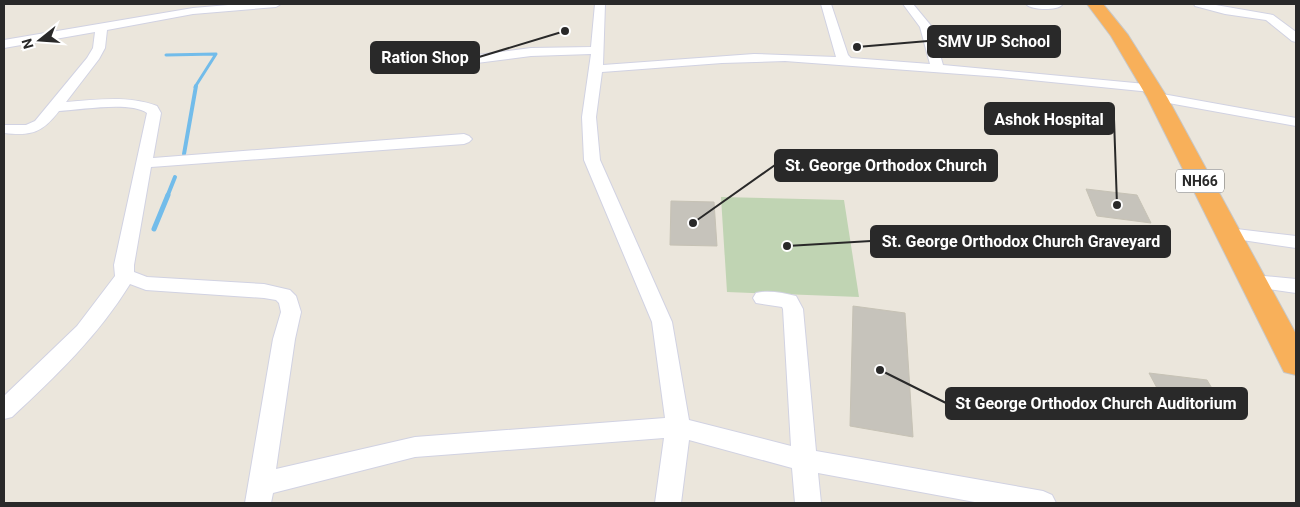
<svg xmlns="http://www.w3.org/2000/svg" width="1300" height="507" font-family="Roboto,sans-serif">
<style>
.cemetery{fill:#c0d4b3}
.lines{fill:none;stroke-linecap:round;stroke-linejoin:round}
.stream-far2{stroke:#72bcea;stroke-width:3}
.stream-far1{stroke:#72bcea;stroke-width:4}
.stream{stroke:#72bcea;stroke-width:5}
.building{fill:#c6c3bb;stroke:#c6c2b5}
.minor-casing{stroke:#d1d2e2;stroke-width:2}
.highway-casing{stroke:#c7c7c7;stroke-width:2}
.minor{fill:#fff;fill-rule:evenodd}
.highway{fill:#f8b05a;fill-rule:evenodd}
.labels{text-anchor:middle;dominant-baseline:central;stroke-width:4;stroke-linejoin:round;paint-order:stroke}
.shield{fill:#fff;stroke:#696969;stroke-width:1}
.shield-label{font-size:14px;font-weight:bold;fill:#292929}
.leader{fill:none;stroke:#292929;stroke-width:2}
.callout-dot{fill:#292929;stroke:#fff;stroke-width:2}
.callout{fill:#292929;stroke:#292929;stroke-width:2}
.callout-label{font-size:16px;text-anchor:middle;font-weight:bold;fill:#fff}
</style>
<rect width="100%" height="100%" fill="#ebe6dc"/>
<!-- cemetery -->
<path class="cemetery" d="M721,197L844,200L859,297L727,292Z"/>
<g class="lines">
<!-- stream-far2 -->
<path class="stream-far2" d="M166,55L216,54L195,87"/>
<!-- stream-far1 -->
<path class="stream-far1" d="M184,154L196,86
M167,197L175,177"/>
<!-- stream -->
<path class="stream" d="M154,229L168,195"/>
</g>
<!-- building -->
<path class="building" d="M1086,189L1137,195L1151,223L1097,216Z
M671,201L714,202L717,246L670,245Z
M853,306L905,313L913,437L850,426Z
M1149,373L1207,380L1226,412L1166,405Z"/>
<g class="lines">
<defs>
<path id="minor" d="M240,4H281L276,7L193,14L107,30L105,48L99,59L66,102C96,100 128,95 157,106L161,113L153,158L464,134L469,136L472,139L469,142L464,144L151,167L134,265V272L147,277L264,284L290,290L296,296L301,312L295,339L276,469L415,437L665,418L652,322L584,160L582,117L591,54L531,56L414,71L402,64L400,49L402,46H410L416,63L531,48L591,47L595,4H605L603,65L754,54L836,57L821,4H831L848,55L851,58L930,64L920,27L903,4H913L932,27L943,65L1156,85L1158,88L1151,92L1001,77L785,61L722,63L602,72L596,117L600,160L672,322L689,420L791,446L783,309L782,307L756,303L753,298L756,293C768,290 784,293 796,296L803,309L816,451L1043,491L1052,495L1056,503H980L818,473L821,503H795L792,468L689,440L681,503H655L664,438L415,457L273,493L271,503H245L273,339L281,312L279,303L276,300L264,298L146,290L130,284C98,336 56,376 12,417L4,419V396L77,326L115,276L114,265L147,113C130,101 81,110 59,111C42,133 32,136 4,133V125H26L35,121L87,58L93,48L95,32L4,48V40L193,8Z
M1026,4H1062V5C1056,11 1031,10 1026,4Z
M1194,4H1210L1273,15L1296,32V42L1292,41L1266,20L1225,14L1195,6Z
M1157,93L1296,118V126L1152,100L1150,97L1152,94Z
M1228,228L1296,236V248L1222,237L1219,233L1222,229Z
M1253,275L1296,279V293L1246,286L1243,281L1246,276Z"/>
<path id="highway" d="M1087,4H1103L1128,35L1167,97L1296,334V375L1284,372L1147,97L1111,36Z"/>
</defs>
<!-- minor casing -->
<use href="#minor" class="minor-casing"/>
<!-- highway casing -->
<use href="#highway" class="highway-casing"/>
<!-- minor -->
<use href="#minor" class="minor"/>
<!-- highway -->
<use href="#highway" class="highway"/>
</g>
<g class="labels">
<!-- shield labels -->
<rect class="shield" x="1176" y="169.5" width="48" height="23" rx="4"/>
<g class="shield-label">
<text x="1200" y="181">NH66</text>
</g>
</g>
<!-- callouts -->
<path class="leader" d="M857 47L928 41M565 31L479 57M1117 205L1114 119M693 223L775 165M787 246L871 241M880 370L946 403"/>
<g class="callout-dot">
<circle cx="857" cy="47" r="5"/>
<circle cx="565" cy="31" r="5"/>
<circle cx="1117" cy="205" r="5"/>
<circle cx="693" cy="223" r="5"/>
<circle cx="787" cy="246" r="5"/>
<circle cx="880" cy="370" r="5"/>
</g>
<g class="callout">
<rect x="928" y="26" width="132" height="31" rx="5"/>
<rect x="371" y="42" width="108" height="31" rx="5"/>
<rect x="985" y="103" width="129" height="31" rx="5"/>
<rect x="775" y="150" width="222" height="31" rx="5"/>
<rect x="871" y="226" width="299" height="31" rx="5"/>
<rect x="946" y="388" width="301" height="31" rx="5"/>
</g>
<g class="callout-label">
<text x="994" y="47">SMV UP School</text>
<text x="425" y="63">Ration Shop</text>
<text x="1049" y="125">Ashok Hospital</text>
<text x="886" y="171">St. George Orthodox Church</text>
<text x="1021" y="247">St. George Orthodox Church Graveyard</text>
<text x="1096" y="409">St George Orthodox Church Auditorium</text>
</g>
<!-- border -->
<rect width="1300" height="507" fill="none" stroke="#292929" stroke-width="10"/>
<!-- north arrow -->
<g transform="translate(40 40) rotate(253)" stroke="#ffffff" stroke-width="4" paint-order="stroke">
<path d="M0-4L9 19L0 12L-9 19Z" fill="#292929"/>
<text y="-8" font-size="14" font-weight="bold" text-anchor="middle" fill="#292929">N</text>
</g>
</svg>
